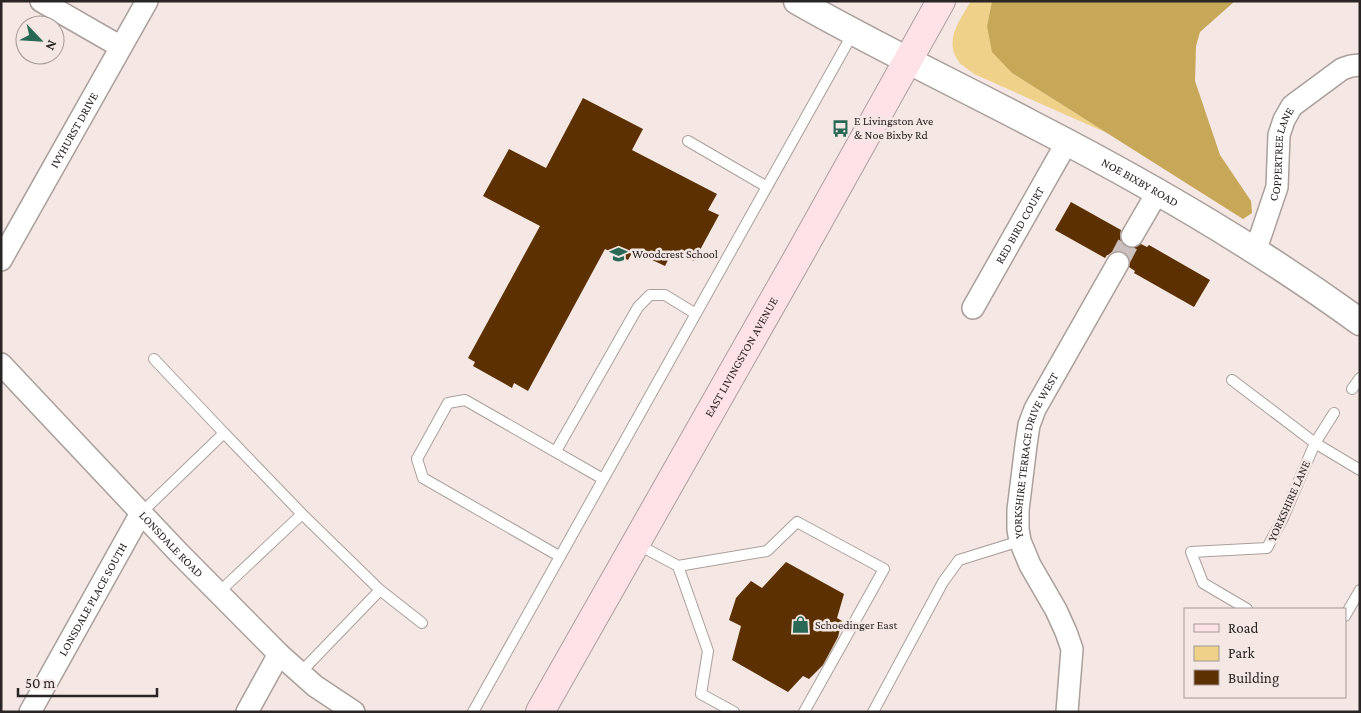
<svg xmlns="http://www.w3.org/2000/svg" width="1361" height="713" font-family="'Crimson Pro',serif">
<style>
.green{fill:#efd18a}
.forest{fill:#c7a758}
.building{fill:#5c3000}
.lines{fill:none;stroke-linecap:round;stroke-linejoin:round}
.minor-tunnel{stroke:#cbc0be;stroke-width:21;stroke-dasharray:21 11;stroke-linecap:butt}
.service-casing{stroke:#ab9f9c;stroke-width:12}
.minor-casing{stroke:#ab9f9c;stroke-width:24}
.tertiary-casing{stroke:#ab9f9c;stroke-width:29}
.secondary-casing{stroke:#ab9f9c;stroke-width:30}
.service{stroke:#fff;stroke-width:10}
.minor{stroke:#fff;stroke-width:21}
.tertiary{stroke:#fff;stroke-width:26}
.secondary{stroke:#fee2e8;stroke-width:28}
.labels{text-anchor:middle;dominant-baseline:central;stroke-width:5;stroke-linejoin:round;paint-order:stroke}
.poi-label{font-size:12px;fill:#292524;stroke:#f4e7e4;text-anchor:start}
.street-label{font-size:12px;fill:#292524;stroke:#f4e7e4}
</style>
<rect width="100%" height="100%" fill="#f4e7e4"/>
<!-- green -->
<path class="green" d="M971,1H992L987,26L1012,73L1107,133L974,74C970,70 962,66 959,62C943,41 960,20 971,1Z"/>
<!-- forest -->
<path class="forest" d="M992,1H1235L1200,32L1196,46L1195,81L1220,155L1251,201L1252,213L1243,219L1012,73L992,52L987,26Z"/>
<!-- building -->
<path class="building" d="M583,98L643,129L632,150L717,194L708,210L719,215L694,261L673,250L665,266L633,251L628,260L605,249L528,391L514,383L512,388L473,366L475,362L468,358L540,226L483,196L509,149L546,168Z
M1071,202L1121,230L1120,235L1121,242L1126,247L1132,248L1141,244L1147,247L1149,245L1210,280L1194,307L1134,273L1135,271L1129,267V257L1124,252L1117,251L1112,252L1108,255H1107L1105,258L1055,230Z
M786,562L844,594L837,618L842,621L838,637L823,665L809,679L803,676L788,692L732,660L741,626L729,620L736,598L751,581L762,588Z"/>
<g class="lines">
<!-- minor-tunnel -->
<path class="minor-tunnel" d="M1118,263L1132,236"/>
<defs>
<path id="service" d="M688,141L767,187
M154,359L224,433
M1232,380L1315,443L1360,470
M1352,389L1360,378
M556,451L638,307L650,295H665L696,314
M141,513L224,433L302,514
M637,544L678,566L767,551L797,522L884,569L804,712
M559,556L423,478L417,459L448,403L465,400L603,479
M678,566L708,651L701,694L734,712
M218,593L302,514L380,590L422,623
M1247,609L1203,583L1191,552L1267,548L1283,518L1315,443L1334,413
M1345,616L1360,590
M300,673L380,590
M473,712L853,33
M873,712L943,582L959,560L1020,541"/>
<g id="minor">
<path d="M41,1L121,47"/>
<path d="M1132,236L1157,193"/>
<path id="s1" d="M1255,252L1277,187L1279,135L1284,120L1292,106L1342,69L1351,66L1360,65"/>
<path id="s2" d="M1,260L147,1"/>
<path id="s3" d="M973,308L1067,142"/>
<path id="s4" d="M1,364L178,552L279,654L315,686L354,712"/>
<path id="s5" d="M30,712L141,513"/>
<path d="M247,712L279,654"/>
<path id="s6" d="M1067,712L1072,649L1066,632L1056,610L1030,565L1020,541L1018,529V510L1026,445L1029,425L1035,409L1118,263"/>
</g>
<g id="tertiary">
<path id="s7" d="M797,1C874,45 954,83 1032,124C1145,182 1257,247 1360,322"/>
</g>
<g id="secondary">
<path id="s8" d="M540,712L801,252L941,1"/>
</g>
</defs>
<!-- service casing -->
<use href="#service" class="service-casing"/>
<!-- minor casing -->
<use href="#minor" class="minor-casing"/>
<!-- tertiary casing -->
<use href="#tertiary" class="tertiary-casing"/>
<!-- secondary casing -->
<use href="#secondary" class="secondary-casing"/>
<!-- service -->
<use href="#service" class="service"/>
<!-- minor -->
<use href="#minor" class="minor"/>
<!-- tertiary -->
<use href="#tertiary" class="tertiary"/>
<!-- secondary -->
<use href="#secondary" class="secondary"/>
</g>
<!-- icons -->
<defs>
<symbol id="bus-bare" viewBox="-9 -9 18 18"><path d="M-5-6H5V4H4V6H2V4H-2V6H-4V4H-5ZM-3.5-4V0h7V-4ZM-3.5 1.2v1.5H-2V1.2ZM2 1.2v1.5H3.5V1.2Z" fill="#296855" stroke="#f4e7e4" stroke-width="2.5" paint-order="stroke"/></symbol>
<symbol id="school-bare" viewBox="-9 -9 18 18"><path d="M0-5L7-2L0 1L-7-2ZM-4 1L0 2.5L4 1V4Q0 6-4 4Z" fill="#296855" stroke="#f4e7e4" stroke-width="2.5" paint-order="stroke"/></symbol>
<symbol id="shop-bare" viewBox="-9 -9 18 18"><path d="M-5-2.5h2.3a2.7 3.5 0 0 1 5.4 0H5L5.5 6h-11ZM-1.5-2.5h3a1.5 2.3 0 0 0-3 0Z" fill="#296855" stroke="#f4e7e4" stroke-width="2.5" paint-order="stroke"/></symbol>
</defs>
<g fill-rule="evenodd">
<use href="#bus-bare" x="828" y="116" width="25" height="25"/>
<use href="#school-bare" x="606" y="242" width="25" height="25"/>
<use href="#shop-bare" x="788" y="612" width="25" height="25"/>
</g>
<g class="labels">
<!-- poi labels -->
<g class="poi-label">
<text x="854" y="121">E Livingston Ave<tspan x="854" dy="14">&amp; Noe Bixby Rd</tspan></text>
<text x="632" y="254">Woodcrest School</text>
<text x="815" y="625">Schoedinger East</text>
</g>
<!-- street labels -->
<g class="street-label">
<text stroke="none"><textPath href="#s2" startOffset="149">IVYHURST DRIVE</textPath></text>
<text stroke="none"><textPath href="#s1" startOffset="102">COPPERTREE LANE</textPath></text>
<text stroke="none"><textPath href="#s7" startOffset="388">NOE BIXBY ROAD</textPath></text>
<text stroke="none"><textPath href="#s3" startOffset="95">RED BIRD COURT</textPath></text>
<text stroke="none"><textPath href="#s8" startOffset="408">EAST LIVINGSTON AVENUE</textPath></text>
<text stroke="none"><textPath href="#s6" startOffset="272">YORKSHIRE TERRACE DRIVE WEST</textPath></text>
<text transform="translate(1289 501) rotate(-66)">YORKSHIRE LANE</text>
<text stroke="none"><textPath href="#s4" startOffset="248">LONSDALE ROAD</textPath></text>
<text stroke="none"><textPath href="#s5" startOffset="129">LONSDALE PLACE SOUTH</textPath></text>
</g>
</g>
<!-- border -->
<rect width="1361" height="713" fill="none" stroke="#292524" stroke-width="5"/>
<!-- legend -->
<rect x="1184" y="608" width="162" height="90" fill="#f4e7e4" stroke="#a39997"/>
<rect x="1194" y="624" width="25" height="8" fill="#fee2e8" stroke="#a39997"/>
<text x="1228" y="633" font-size="15" fill="#292524">Road</text>
<rect x="1194" y="646" width="25" height="15" fill="#efd18a" stroke="#a39997"/>
<text x="1228" y="658" font-size="15" fill="#292524">Park</text>
<rect x="1194" y="670" width="25" height="15" fill="#5c3000" stroke="#a39997"/>
<text x="1228" y="683" font-size="15" fill="#292524">Building</text>
<!-- north arrow -->
<g transform="translate(40 40) rotate(115)"><circle r="24" fill="#f4e7e4" stroke="#a39997"/>
<path d="M0-4L9 19L0 12L-9 19Z" fill="#296855"/>
<text y="-8" font-size="14" font-weight="bold" text-anchor="middle" fill="#292524">N</text>
</g>
<!-- scale -->
<path d="M18 688v8h139v-8" fill="none" stroke="#292524" stroke-width="2.5"/>
<text x="25" y="688" font-size="15" fill="#292524" stroke="#f4e7e4" stroke-width="4" paint-order="stroke">50 m</text>
</svg>
